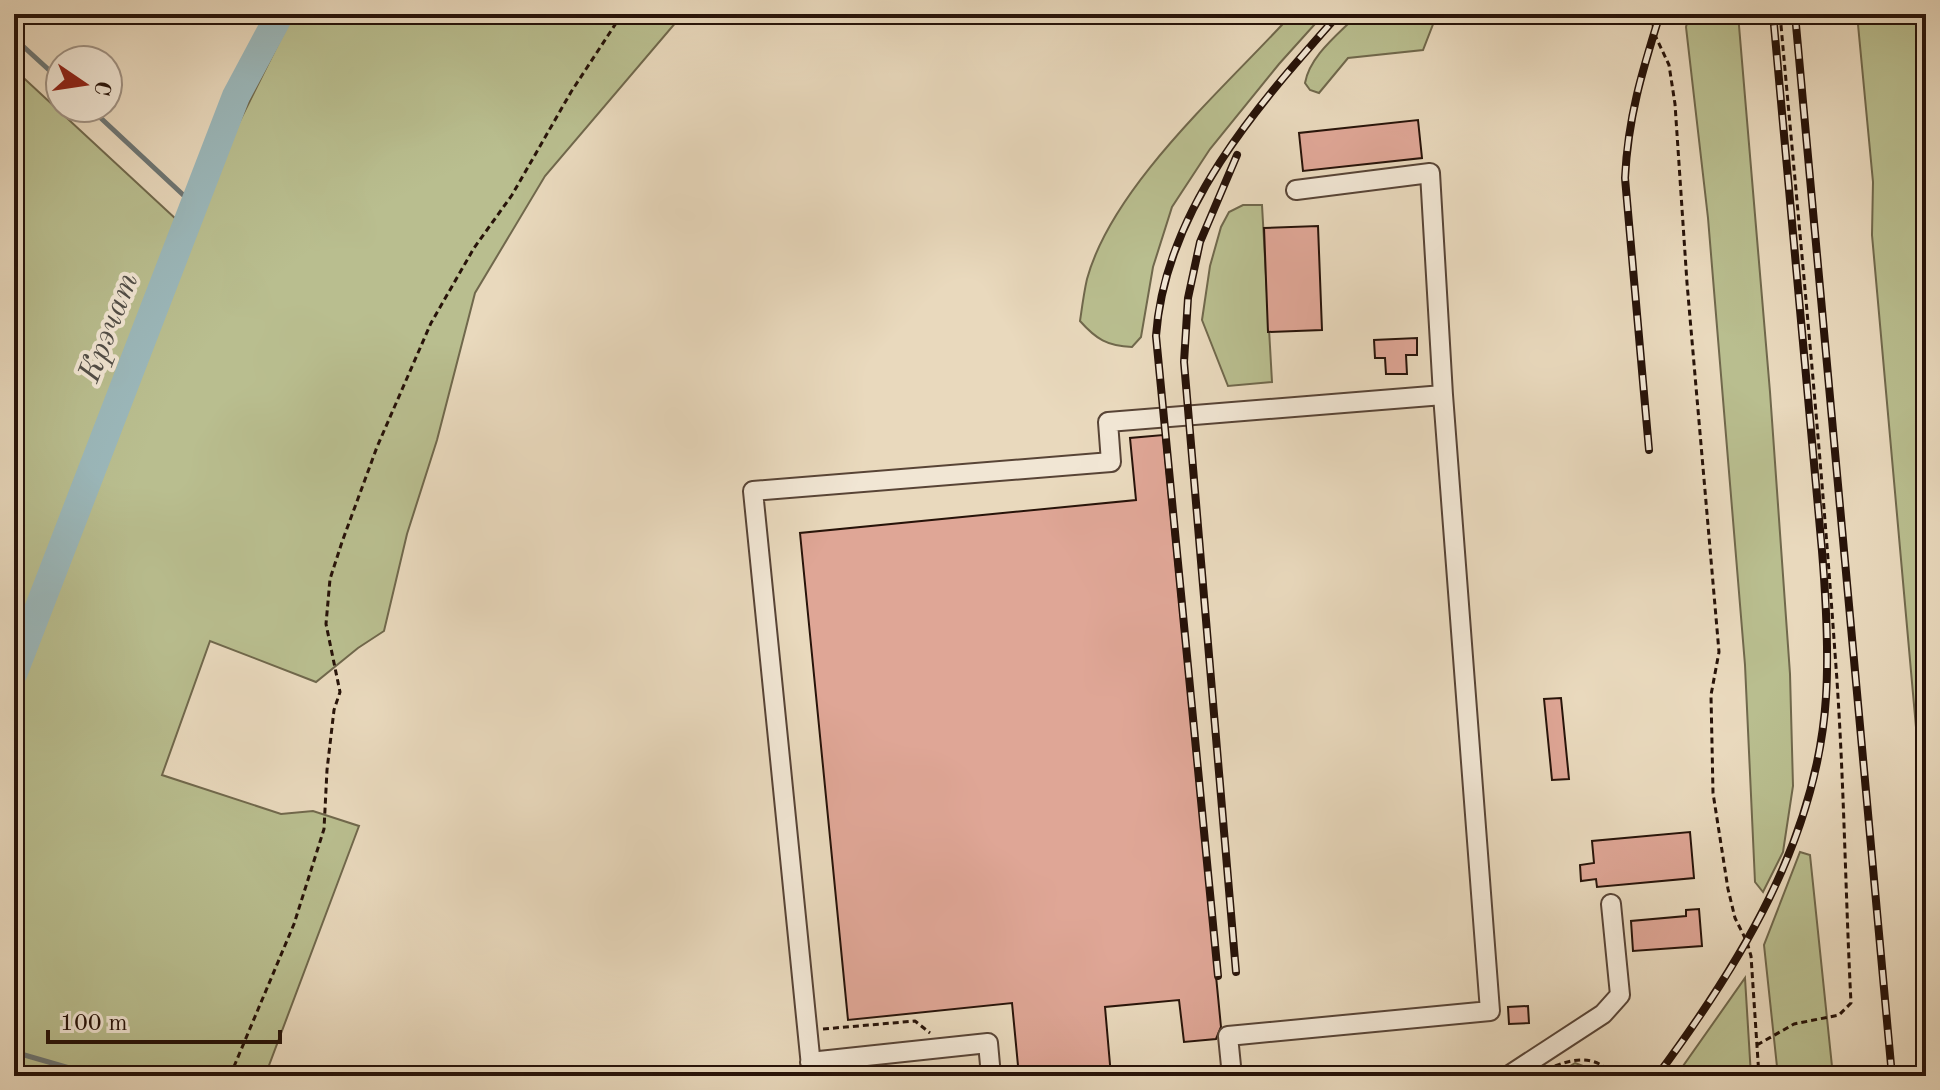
<svg xmlns="http://www.w3.org/2000/svg" width="1940" height="1090" font-family="'Old Standard TT',serif">
<style>
.green{fill:#b9be8f;stroke:#70684c;stroke-width:2}
.lines{fill:none;stroke-linecap:round;stroke-linejoin:round}
.stream{stroke:#6d7674;stroke-width:5}
.river{stroke:#9bb8bb;stroke-width:28}
.building{fill:#dfa696;stroke:#271309;stroke-width:2}
.minor-casing{stroke:#584436;stroke-width:22}
.path{stroke:#271309;stroke-width:3;stroke-dasharray:6 4;stroke-linecap:butt}
.minor{stroke:#f1e6d4;stroke-width:18}
.rail-casing{stroke:#271309;stroke-width:8}
.rail{stroke:#f1e6d4;stroke-width:5;stroke-dasharray:15;stroke-linecap:butt}
.labels{text-anchor:middle;dominant-baseline:central;stroke-width:8;stroke-linejoin:round;paint-order:stroke}
.water-label{font-size:32px;font-style:italic;fill:#504d47;stroke:#f1e6d4}
</style>
<rect width="100%" height="100%" fill="#e9d9bd"/>
<filter id="stains"><feTurbulence type="fractalNoise" baseFrequency=".0025" numOctaves="4"/><feColorMatrix values="0 0 0 0 .2 0 0 0 0 .09 0 0 0 0 .02 0 0 0 .5 -.17"/></filter>
<radialGradient id="worn" r=".72"><stop offset=".6" stop-color="#630" stop-opacity="0"/><stop offset="1" stop-color="#630" stop-opacity=".3"/></radialGradient>
<!-- green -->
<path class="green" d="M293,14H683L545,176L475,293L437,440L407,534L384,631L358,648L316,682L210,641L162,775L281,814L313,811L359,826L265,1076H14V69L191,233L214,173Z
M1292,14H1324L1279,64L1210,149L1172,207L1153,267L1141,337L1132,347C1107,346 1096,339 1080,321C1082,307 1084,292 1087,279C1113,184 1227,86 1292,14Z
M1358,14H1437L1423,50L1348,58L1319,93L1310,90L1305,83C1310,55 1339,34 1358,14Z
M1689,14H1738L1770,392L1790,674L1793,786L1783,852L1763,892L1755,882L1745,665L1708,218L1686,27Z
M1857,14H1921L1922,21L1926,73V839L1872,235L1873,182Z
M1243,205H1262L1272,382L1228,386L1202,320L1210,266L1221,227L1229,212Z
M1800,852L1810,855L1833,1076H1778L1764,945Z
M1745,978L1751,1076H1676Z
M1575,1063L1602,1073L1604,1076H1554Z"/>
<g class="lines">
<!-- stream -->
<path class="stream" d="M14,38L60,80
M90,108L194,205
M14,1052L97,1076"/>
<!-- river -->
<path class="river" d="M14,672L236,96L280,14"/>
</g>
<!-- building -->
<path class="building" d="M1418,120L1422,158L1303,171L1299,133Z
M1318,226L1322,330L1268,332L1264,228Z
M1417,338V355H1406L1407,374H1386L1385,358H1375L1374,340Z
M1163,435L1221,1027L1216,1039L1184,1042L1179,1000L1105,1007L1111,1076H1019L1012,1003L848,1020L800,533L1136,500L1130,438Z
M1561,698L1569,779L1552,780L1544,699Z
M1690,832L1694,878L1597,887L1596,879L1581,881L1580,865L1594,863L1592,841Z
M1699,909L1702,946L1633,951L1631,921L1686,916V910Z
M1528,1006L1529,1023L1509,1024L1508,1007Z"/>
<g class="lines">
<defs>
<path id="minor" d="M810,1062L988,1043L991,1076
M812,1076L753,491L1111,462L1108,422L1443,395
M1232,1076L1228,1036L1490,1011L1443,395L1430,173L1296,190
M1508,1076L1603,1014L1620,995L1611,904"/>
</defs>
<!-- minor casing -->
<use href="#minor" class="minor-casing"/>
<!-- path -->
<path class="path" d="M1652,14L1654,33L1669,65L1675,104L1687,283L1719,652L1711,695L1713,793L1728,889L1735,918L1747,942L1751,956L1759,1076
M823,1029L915,1021L930,1033
M1757,1045L1794,1024L1839,1015L1851,1003C1845,886 1844,770 1835,653C1820,440 1799,227 1780,14
M1555,1066C1578,1057 1596,1056 1615,1076
M895,1071L913,1070V1076
M230,1076L294,924L324,829L327,770L334,710L340,692L326,624L330,579L342,542L377,447L431,323L474,248L512,195L571,92L622,14"/>
<!-- minor -->
<use href="#minor" class="minor"/>
<defs>
<path id="rail" d="M1795,14L1892,1076
M1649,450L1625,178C1628,117 1642,72 1660,14
M1236,972L1184,362L1188,298L1200,242L1237,155
M1218,976L1156,336C1165,209 1258,105 1339,14
M1657,1076C1740,964 1817,840 1826,697C1829,649 1826,600 1822,551L1773,14"/>
</defs>
<!-- rail casing -->
<use href="#rail" class="rail-casing"/>
<!-- rail -->
<use href="#rail" class="rail"/>
</g>
<g class="labels">
<!-- water labels -->
<g class="water-label">
<text transform="translate(110 328) rotate(-69)">Крэчат</text>
</g>
</g>
<!-- margin -->
<rect width="1940" height="1090" fill="none" stroke="#e9d9bd" stroke-width="48"/>
<rect x="16" y="16" width="1908" height="1058" fill="none" stroke="#271309" stroke-width="4"/>
<rect x="24" y="24" width="1892" height="1042" fill="none" stroke="#271309" stroke-width="2"/>
<!-- north arrow -->
<g transform="translate(84 84) rotate(103)"><circle r="38" fill="#f1e6d4" stroke="#a09283" stroke-width="2"/>
<path d="M0-6L14 30L0 20L-14 30Z" fill="#8f2418"/>
<text y="-12" font-size="22" font-weight="bold" text-anchor="middle" fill="#271309">С</text>
</g>
<!-- scale -->
<path d="M48 1030v12h232v-12" fill="none" stroke="#271309" stroke-width="4"/>
<text x="60" y="1030" font-size="24" fill="#271309" stroke="#f1e6d4" stroke-width="6" paint-order="stroke">100 m</text>
<rect width="100%" height="100%" filter="url(#stains)"/>
<rect width="100%" height="100%" fill="url(#worn)"/>
</svg>
